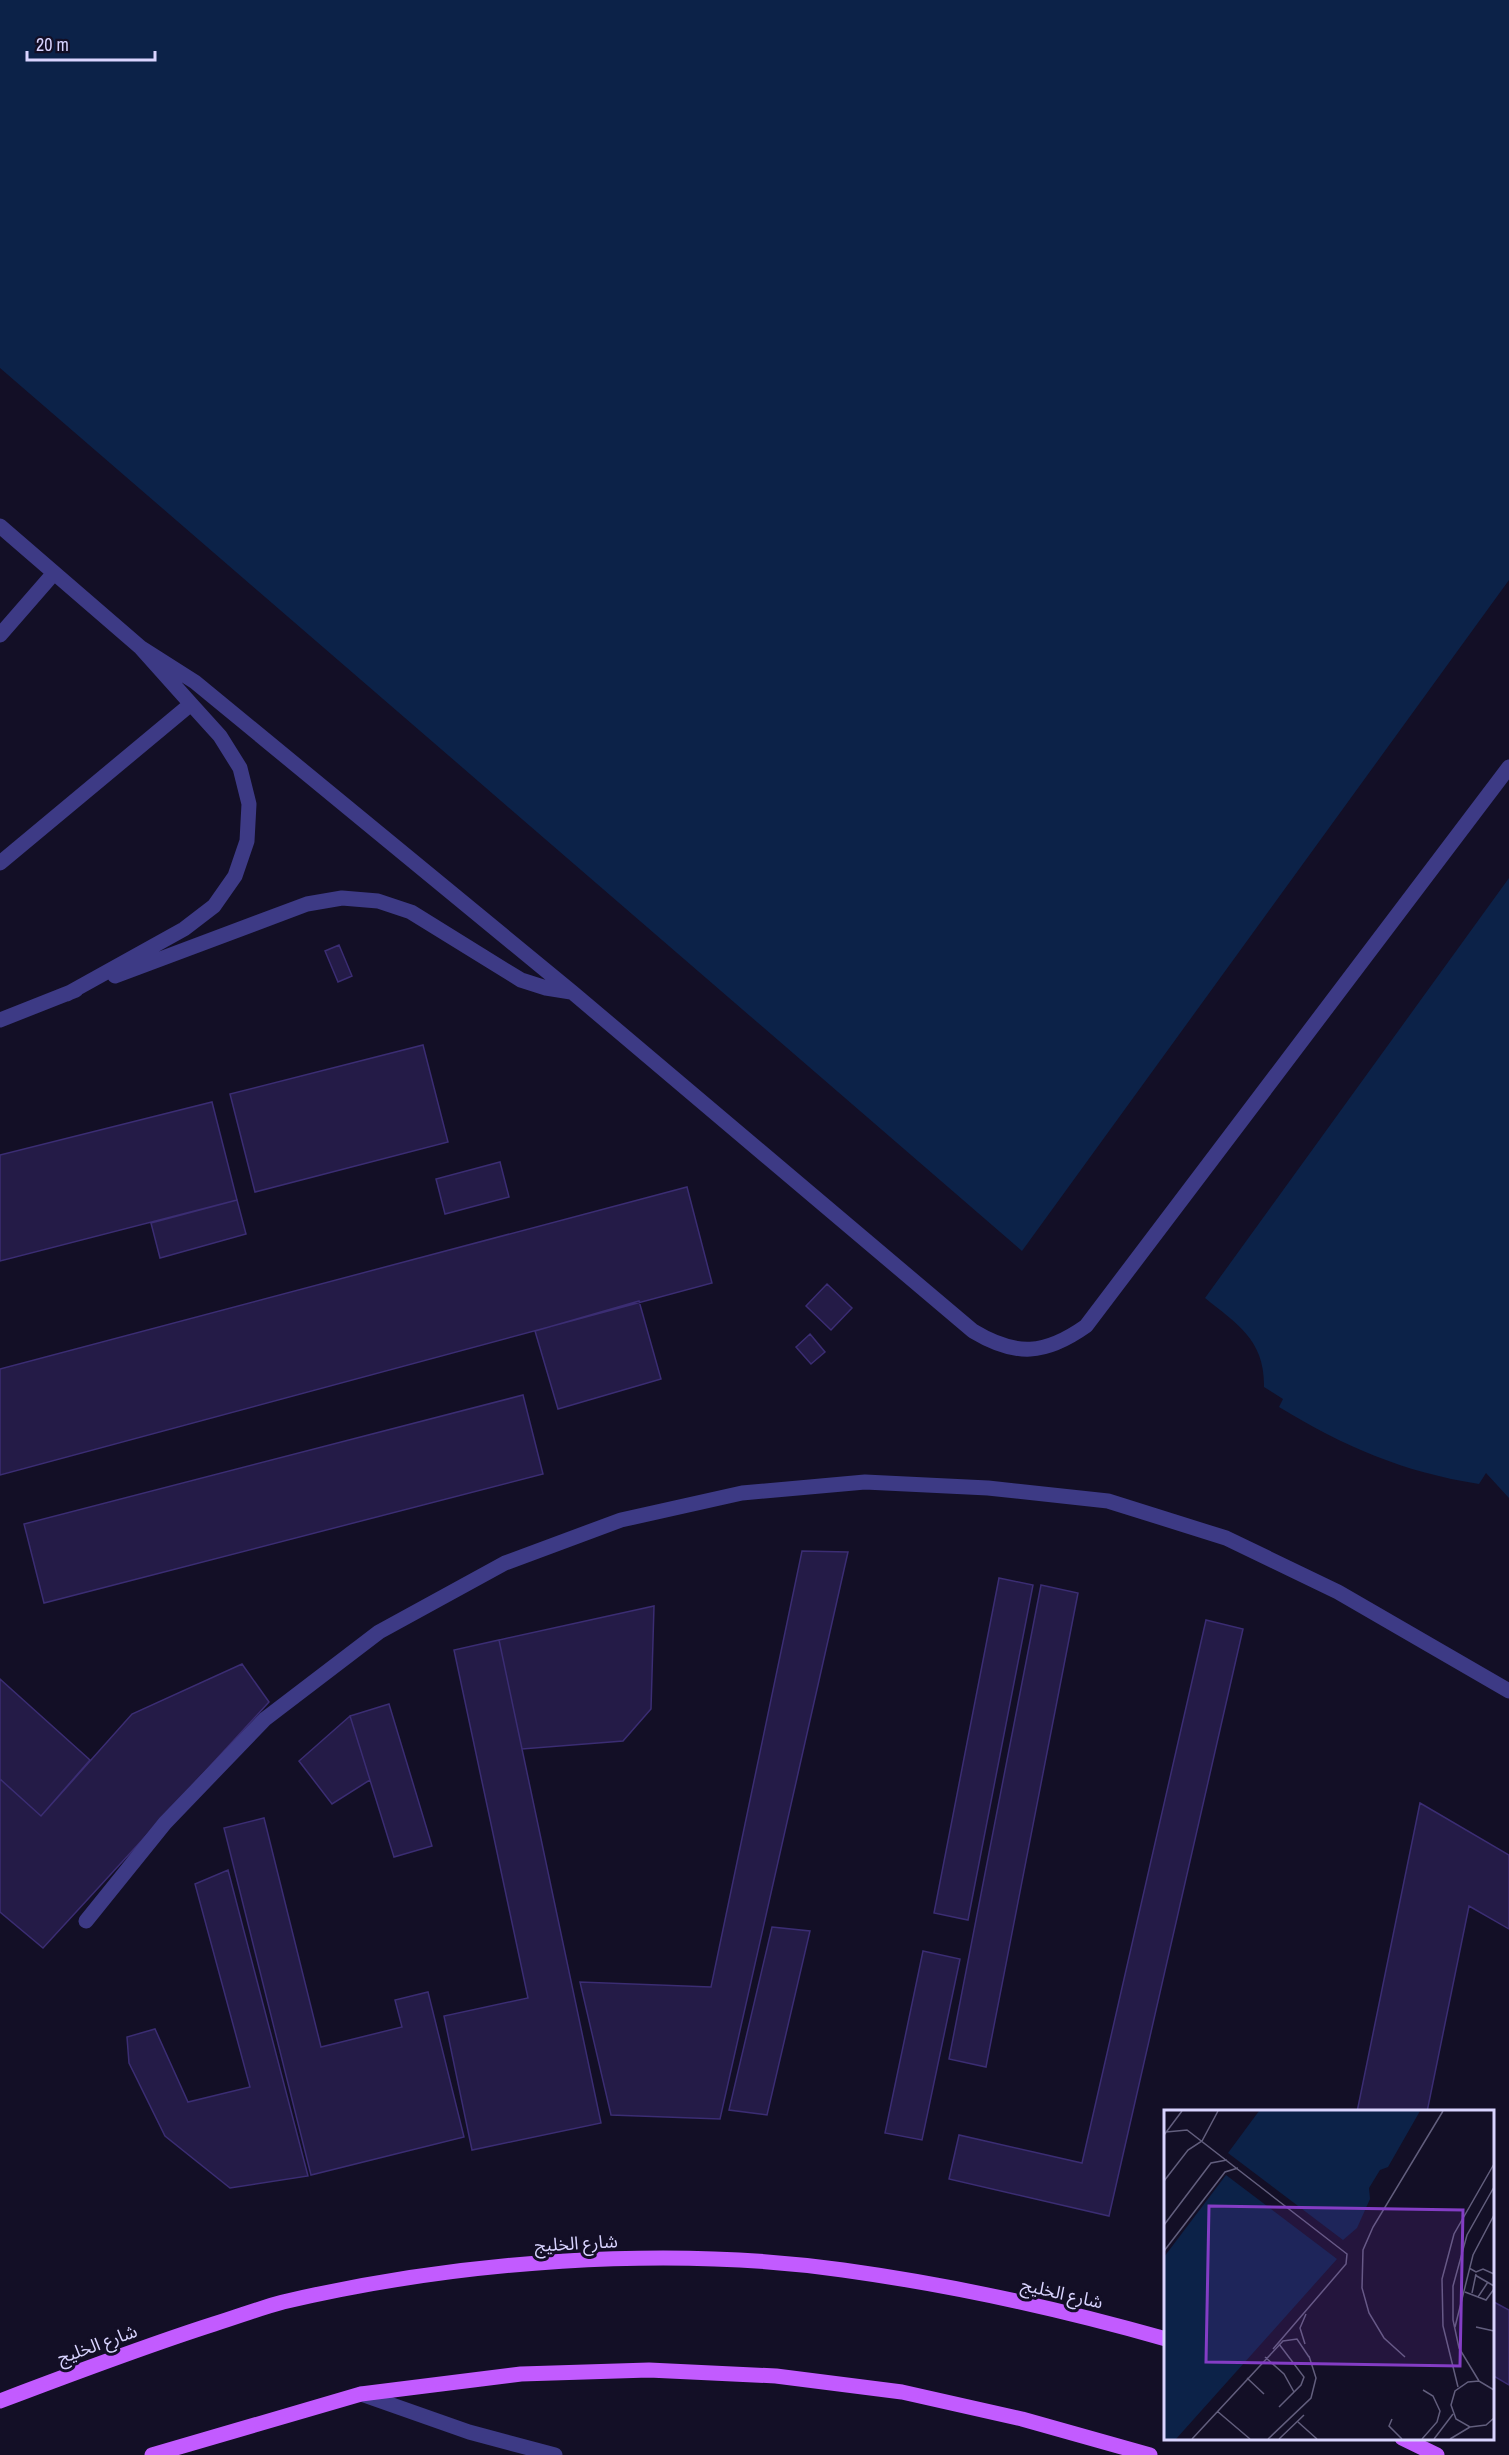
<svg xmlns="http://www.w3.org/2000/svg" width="1509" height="2455" font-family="'Archivo Narrow','Noto Sans Arabic',sans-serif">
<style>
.water{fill:#0c2248}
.building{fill:#241b47;stroke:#3b2d73;stroke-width:1.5}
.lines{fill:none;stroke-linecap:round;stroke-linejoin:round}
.service{stroke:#3d3a85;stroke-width:15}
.minor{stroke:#3d3a85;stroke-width:15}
.primary{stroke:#c25bff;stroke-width:15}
.labels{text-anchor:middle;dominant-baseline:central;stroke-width:6;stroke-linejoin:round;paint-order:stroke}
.street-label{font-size:18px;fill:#d9d4ff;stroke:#130f26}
.inset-road{fill:none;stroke:#625e7d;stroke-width:1.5}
.view{fill:#843dc5;fill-opacity:0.15;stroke:#843dc5;stroke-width:3}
.inset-edge{fill:none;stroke:#d9d4ff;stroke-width:3}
</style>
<rect width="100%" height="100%" fill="#130f26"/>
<!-- water -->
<path class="water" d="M0,0H1509V580L1022,1251L0,368Z
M1509,878V1498L1486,1473L1479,1484C1403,1472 1345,1447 1279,1407L1283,1399L1264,1387C1265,1340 1237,1324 1205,1298Z"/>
<!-- building -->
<path class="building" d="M339,945L352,976L338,982L325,951Z
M423,1045L448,1142L255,1192L230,1094Z
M212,1102L237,1200L0,1261V1155Z
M500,1162L509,1197L445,1214L436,1179Z
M687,1187L712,1283L0,1475V1369Z
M237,1200L246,1234L160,1258L151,1223Z
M827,1284L852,1308L831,1330L806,1306Z
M639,1301L661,1379L558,1409L535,1331Z
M810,1334L825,1352L811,1364L796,1347Z
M523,1395L543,1474L44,1603L24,1524Z
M802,1551L848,1552L720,2119L611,2115L580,1982L711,1987Z
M999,1578L1033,1585L968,1920L934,1913Z
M1041,1585L1078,1593L986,2067L949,2059Z
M654,1606L651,1709L623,1741L522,1749L499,1640Z
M1206,1620L1243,1629L1109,2216L949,2179L959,2135L1082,2163Z
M499,1640L601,2123L472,2150L444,2016L528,1998L454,1650Z
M242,1664L269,1702L43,1948L0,1912V1779L41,1816L132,1714Z
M0,1679L90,1760L41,1816L0,1779Z
M389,1704L432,1846L394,1857L350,1716Z
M350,1716L370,1780L332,1804L299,1761Z
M1420,1803L1509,1855V1929L1469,1906L1427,2112H1357Z
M264,1818L321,2047L402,2027L395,2000L428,1992L464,2137L311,2175L224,1828Z
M228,1870L308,2176L230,2188L165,2136L129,2063L127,2037L155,2029L188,2102L250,2087L195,1884Z
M772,1927L810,1931L767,2115L729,2110Z
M923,1951L960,1959L922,2140L885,2133Z
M1492,2301L1509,2310V2385L1492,2375Z"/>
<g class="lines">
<!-- service -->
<path class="service" d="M0,526L140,647L191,704L220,736L240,768L249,804L247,841L235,876L214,906L184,929L67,994
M0,635L54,573
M140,647L195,682L572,992L973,1331C1016,1357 1045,1355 1086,1326L1509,767
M0,863L191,704
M115,976L307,904L342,898L378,901L411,912L521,980L546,988L571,992
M0,1020L76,990
M86,1921L165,1823L265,1719L379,1632L505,1563L621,1520L742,1493L865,1482L988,1488L1108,1501L1226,1538L1338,1592L1509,1691"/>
<!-- minor -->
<path class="minor" d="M361,2394L469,2432L555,2455"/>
<!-- primary -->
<path class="primary" d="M0,2401C71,2374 142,2347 214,2324C237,2317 260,2308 283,2302C457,2261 666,2245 843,2270C951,2285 1061,2309 1166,2339
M1402,2438L1437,2455
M152,2455L361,2394L521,2374L649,2370L776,2376L902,2392L1022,2419L1150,2455"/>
</g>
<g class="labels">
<!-- street labels -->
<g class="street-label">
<text transform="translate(576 2243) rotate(-3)">شارع الخليج</text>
<text transform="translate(1062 2293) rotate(13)">شارع الخليج</text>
<text transform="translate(97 2344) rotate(-20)">شارع الخليج</text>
</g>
</g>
<!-- overview -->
<g transform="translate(1164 2110)">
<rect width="330" height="330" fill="#130f26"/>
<path d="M95,1H256L224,57L216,60L205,78L206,89L193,118L179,130L64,43ZM62,65L173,149L12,329H0V147Z" fill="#0c2248"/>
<path class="inset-road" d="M2,22L23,20L183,144L182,154L109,239M0,25L18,1M0,71L24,40L38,31L54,1M0,115L47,53L63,50M0,141L61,62L74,58M305,158L312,162L319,159L330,164M311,165L330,176M301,182L322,190L330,179M308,183L312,164M314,187L324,172M291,217L309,145L330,105M312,217L330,221M141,234L136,218L142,204M101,247L120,264L130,282M241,247L220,228L205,203L198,178L199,140L209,117L279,1M83,268L100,284M315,271L295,238L289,210V176L303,125L330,77M294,277L279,216L278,169L290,124L330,54M330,280L315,271L304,272L291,281L287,295L292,309L306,317L322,315L330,308M115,297L137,275L140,267L115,234M53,301L86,329M228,309L225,316L238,329M134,312L153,329M28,329L119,231L133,229L145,247M104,329L147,288L152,268L145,246M115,329L140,305M258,329L273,312L276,301L269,286L259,280M270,329L289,304M286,329L306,317"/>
<path class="view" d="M45,96L299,100L296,256L42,252Z"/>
<rect width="330" height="330" class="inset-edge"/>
</g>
<!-- scale -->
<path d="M27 51v9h128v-9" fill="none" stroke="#d9d4ff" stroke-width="3"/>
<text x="36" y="51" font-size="18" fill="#d9d4ff" stroke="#130f26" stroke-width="4.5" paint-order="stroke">20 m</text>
</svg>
